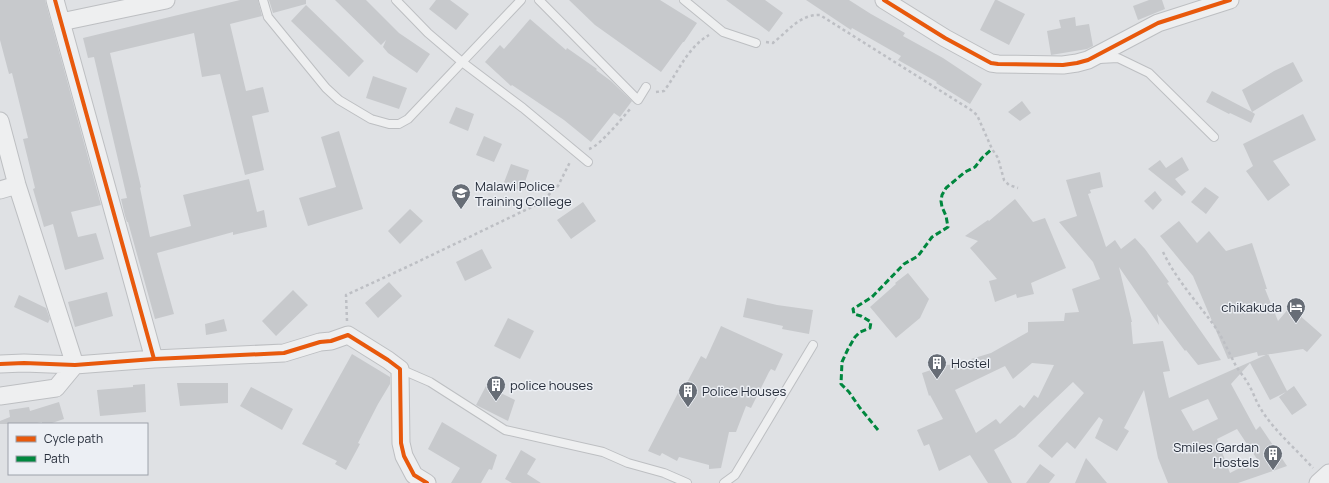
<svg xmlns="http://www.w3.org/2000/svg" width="1329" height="483" font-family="Manrope,sans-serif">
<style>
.building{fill:#c7c9cc;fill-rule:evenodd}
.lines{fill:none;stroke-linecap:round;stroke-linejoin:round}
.lane-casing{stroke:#bdbfc2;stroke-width:10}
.street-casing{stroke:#bdbfc2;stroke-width:19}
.path{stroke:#bdbfc4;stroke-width:2.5;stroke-dasharray:3 3;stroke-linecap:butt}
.lane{stroke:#eeeff0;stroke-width:8}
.street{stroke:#eeeff0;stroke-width:17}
.quiet{stroke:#00873e;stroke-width:3;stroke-dasharray:6 3;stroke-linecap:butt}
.cycleway-casing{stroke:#eceff4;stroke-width:6}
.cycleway{stroke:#e8590c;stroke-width:4}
.labels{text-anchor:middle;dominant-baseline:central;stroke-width:3;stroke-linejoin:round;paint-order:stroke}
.poi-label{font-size:13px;fill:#272e3b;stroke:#eceff4;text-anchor:start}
</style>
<rect width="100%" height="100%" fill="#dfe1e4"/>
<!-- building -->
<path class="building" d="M0,0H45L101,205L71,212L78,237L96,233L104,259L65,270L53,224L44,227L33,189L35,188L23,139L28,138L12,73L9,74L0,40Z
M240,0H258L262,16L230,24L246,91L263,87L269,112L252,116L264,170L245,175L220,74L202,77L194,33L110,53L141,187L140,188L150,237L191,226L183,195L249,179L257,212L264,210L267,227L233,235V232L157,253L174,314L155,319L128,222H127L125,216L121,199L127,198L94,57L88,58L83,38Z
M269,0H306V4L273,13Z
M335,0H366L399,33L430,54L417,73L388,53L383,47L386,40L381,45Z
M436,0H450L469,14L456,30L429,9Z
M569,0H660L697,23L684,42H683L661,72L595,25Z
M726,0H765L783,13L769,32Z
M806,0H849L871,14L905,33L903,36L943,58L982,84L970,104L936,83L937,82L898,60L901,56L852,28L851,30Z
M995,0H997L1025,14L1009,45L980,30Z
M1149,0H1162L1165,9L1138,20L1133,6Z
M306,5L364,61L349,77L291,21Z
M1075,17L1076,26L1089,24L1093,46L1087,49L1051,55L1047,31L1061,28L1059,20Z
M530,19L566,50L567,48L597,69L596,70L611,81L632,101L620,117L614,113L591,142L564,120L512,85L511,86L485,62L500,45L504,49Z
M1293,62L1303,81L1252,112L1255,114L1251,123L1230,113L1229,114L1206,102L1212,91L1252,112L1242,90L1274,71Z
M373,76L407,88L399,109L366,98Z
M1022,101L1031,113L1020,121L1008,112Z
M456,107L474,114L468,131L449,123Z
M1303,114L1316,140L1273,161L1290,185L1268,201L1246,171L1253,166L1243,144Z
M339,131L363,209L308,226L299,198L336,187L321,137Z
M484,136L502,144L494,162L476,155Z
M1182,157L1189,170L1175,179L1186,192L1182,196L1148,169L1160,160L1166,168Z
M511,164L529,170L522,191L503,185Z
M1100,172L1103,187L1090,190L1091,193L1088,194L1106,247L1115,240L1121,249L1135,238L1145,249L1169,282L1167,283L1221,360L1198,365L1186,350L1185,351L1157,314L1159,325L1119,267L1132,322H1131L1133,344L1163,341L1170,371L1163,372L1169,398L1268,354L1287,391L1294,386L1307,405L1292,415L1279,397L1286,392L1270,400L1250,363L1231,384L1256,430L1260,426L1287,466L1238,483H1168L1158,458L1144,390L1124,428L1129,431L1117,451L1095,438L1103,420L1099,417L1075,449L1067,442L1052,458L1038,446L1084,393L1073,382L1015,437L994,450L1012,483H988L970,455L939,471L929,444L924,446L917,430L943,419L930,395L929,396L922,373L946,365L972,363L971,359L991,353L1028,332V322L1064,321L1065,313L1079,312L1072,289L1100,279L1093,262L1059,222L1077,216L1066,180ZM1032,363L1054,365L1038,398L1034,395L1024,408L1020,405L1000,424L996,419L976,433L955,390L1005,366L1013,379ZM1208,399L1218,419L1193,431L1181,410ZM1237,429L1257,459L1230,473L1217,439Z
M1205,187L1219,197L1206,214L1191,202Z
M1155,191L1162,200L1153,210L1144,201Z
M1015,199L1033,222L1045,218L1066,268L1031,283L1034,294L1017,298L1016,294L995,302L989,281L997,279L970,248L978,241L965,236L988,220L989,221Z
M583,202L596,221L571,239L557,220Z
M410,209L423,221L400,244L388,231Z
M1179,221L1197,243L1209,231L1226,251L1252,243L1267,289H1265L1278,321L1290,307L1322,335L1307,352L1303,349L1258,356L1257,352L1228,359L1193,276L1160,236Z
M482,249L492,268L465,281L456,262Z
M908,273L929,299L920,318L896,338L870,307L896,284L895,283Z
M389,282L402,296L378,318L365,303Z
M293,290L308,305L276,336L262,321Z
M107,292L113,316L75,327L68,302Z
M19,295L46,308L50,319L48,323L14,307Z
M747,298L777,305L813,310L809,334L782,329L783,326L743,317Z
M508,318L534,331L520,359L494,346Z
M224,319L227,331L206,335L205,324Z
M721,326L783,354L775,371L771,369L769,372L751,408L746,406L736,432H729L721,468L709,469V465L679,457L677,461L662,453L660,456L648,451L679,391L682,392L701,356L706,359Z
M352,354L390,377V384L378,404L358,443L360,444L346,470L335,464L337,461L302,444Z
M177,383H228V403L180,406Z
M145,384L146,412L100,416L97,390L133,387V385Z
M486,386L515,400L508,421L476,405Z
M251,387L293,409L282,430L240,406Z
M59,402L64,419L49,424H42V422L32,424H0V421L10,417L9,410L29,407L30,411Z
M442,422L497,455L492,470L489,469L481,483H451L460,468L428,449Z
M521,450L536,459L527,474L541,483H512L505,479Z
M1086,458L1107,483H1075Z
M1040,464L1055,475L1049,483H1026Z"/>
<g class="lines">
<defs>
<path id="lane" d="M263,0L268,17L326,88L339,100L371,119L389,124H399L408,119L521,0
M396,0L428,33L462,62L523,108L588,162
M539,0L638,100L646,87
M684,0L723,32L756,43
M1099,59L1118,58L1149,73L1214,137
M400,369L430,382L505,430L603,452L628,463L664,473L687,483
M724,483L735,475L813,345"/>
<path id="street" d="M55,0L154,359
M884,0L945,38L991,63L998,64L1063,65L1077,63L1088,60L1158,23L1230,0
M61,22L166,0
M0,121L17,185L75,365L56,388L0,396
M0,190L17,185
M0,364L24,363L75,365L154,359L284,353L320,342L331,341L348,335L388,360L400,369L401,443L404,456L414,475L427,483
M1318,483L1329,473"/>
</defs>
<!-- lane casing -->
<use href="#lane" class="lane-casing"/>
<!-- street casing -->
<use href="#street" class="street-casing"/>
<!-- path -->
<path class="path" d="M766,42L773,43C787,32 800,14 820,15L971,110L977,115L992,149L998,158L1004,180L1009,185L1018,188
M656,92L664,91C679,71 687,48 709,35
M589,149C600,146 623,117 631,108
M1163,252C1176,279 1196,301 1213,324C1222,336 1227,349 1234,362C1237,369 1243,375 1247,382C1252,389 1255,399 1259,406C1273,430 1295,448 1313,468
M347,321L346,295L409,266L540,203L558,186L570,162"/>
<!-- lane -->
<use href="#lane" class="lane"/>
<!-- street -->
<use href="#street" class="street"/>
<!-- quiet -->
<path class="quiet" d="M878,430L860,408L849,392L841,384L842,362L848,349L855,337L860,332L870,328L871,322L861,316L854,314L853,309L872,297L904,264L918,256L932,237L948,227L946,216L942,207L941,201L942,195L946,188L965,172L975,167L982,158L992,149"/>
<defs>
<path id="cycleway" d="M55,0L154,359
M884,0L945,38L991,63L998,64L1063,65L1077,63L1088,60L1158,23L1230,0
M0,364L24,363L75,365L154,359L284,353L320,342L331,341L348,335L388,360L400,369L401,443L404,456L414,475L427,483"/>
</defs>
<!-- cycleway casing -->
<use href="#cycleway" class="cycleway-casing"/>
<!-- cycleway -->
<use href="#cycleway" class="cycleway"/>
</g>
<!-- icons -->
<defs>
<symbol id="university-pin" viewBox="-11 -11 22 30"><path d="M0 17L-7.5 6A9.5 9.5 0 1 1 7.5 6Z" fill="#676d76" stroke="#eceff4"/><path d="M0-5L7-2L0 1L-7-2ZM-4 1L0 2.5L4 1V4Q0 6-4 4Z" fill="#fff"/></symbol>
<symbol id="hotel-pin" viewBox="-11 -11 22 30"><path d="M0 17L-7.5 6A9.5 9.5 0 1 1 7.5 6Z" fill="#676d76" stroke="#eceff4"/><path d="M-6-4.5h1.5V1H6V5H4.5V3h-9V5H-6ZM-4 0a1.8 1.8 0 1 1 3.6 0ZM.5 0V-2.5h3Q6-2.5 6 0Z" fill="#fff"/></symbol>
<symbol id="building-pin" viewBox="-11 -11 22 30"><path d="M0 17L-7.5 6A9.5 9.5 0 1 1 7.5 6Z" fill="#676d76" stroke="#eceff4"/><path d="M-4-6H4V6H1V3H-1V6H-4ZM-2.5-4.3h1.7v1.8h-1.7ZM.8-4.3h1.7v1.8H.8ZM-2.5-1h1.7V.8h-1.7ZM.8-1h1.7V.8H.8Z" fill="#fff"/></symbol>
</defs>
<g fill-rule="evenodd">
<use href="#university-pin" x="450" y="182" width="22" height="30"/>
<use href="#hotel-pin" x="1285" y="296" width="22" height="30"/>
<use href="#building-pin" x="926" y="352" width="22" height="30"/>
<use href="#building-pin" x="485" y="374" width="22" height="30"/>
<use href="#building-pin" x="677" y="380" width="22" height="30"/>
<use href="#building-pin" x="1262" y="443" width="22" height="30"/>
</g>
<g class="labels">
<!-- poi labels -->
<g class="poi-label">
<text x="475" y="186">Malawi Police<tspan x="475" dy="15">Training College</tspan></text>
<text x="1282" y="307" text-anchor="end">chikakuda</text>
<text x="951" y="363">Hostel</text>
<text x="510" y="385">police houses</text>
<text x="702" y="391">Police Houses</text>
<text x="1259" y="447" text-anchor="end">Smiles Gardan<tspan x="1259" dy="15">Hostels</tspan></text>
</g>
</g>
<!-- legend -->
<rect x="8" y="423" width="140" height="52" fill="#eceff4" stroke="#9da2aa"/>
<rect x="16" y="436" width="20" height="6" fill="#e8590c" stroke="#9da2aa"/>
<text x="44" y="443" font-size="12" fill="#272e3b">Cycle path</text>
<rect x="16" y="456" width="20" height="6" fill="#00873e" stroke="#9da2aa"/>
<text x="44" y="463" font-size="12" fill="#272e3b">Path</text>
</svg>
